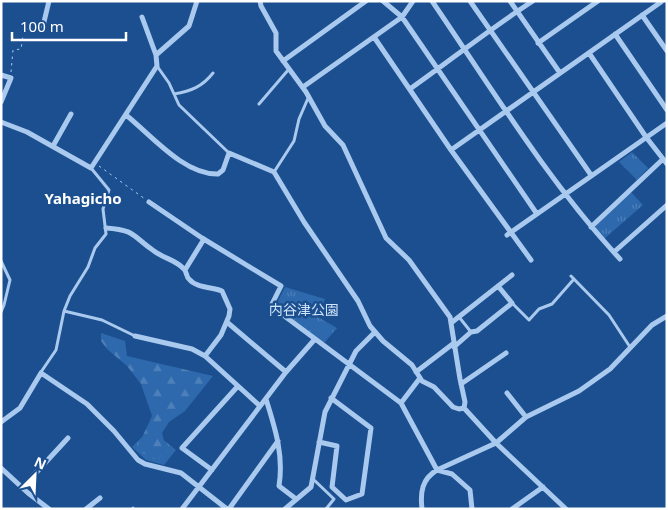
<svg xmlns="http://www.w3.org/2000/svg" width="668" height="510" font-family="'Noto Sans','Noto Sans JP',sans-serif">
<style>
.grass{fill:url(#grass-tufts)}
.forest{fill:url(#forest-firs)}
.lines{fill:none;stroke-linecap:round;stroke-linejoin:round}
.path{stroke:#a9c9ee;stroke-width:1;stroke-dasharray:2.5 4;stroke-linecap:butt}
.service{stroke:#a9c9ee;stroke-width:3}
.minor{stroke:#a9c9ee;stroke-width:5}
.labels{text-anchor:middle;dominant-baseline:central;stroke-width:5;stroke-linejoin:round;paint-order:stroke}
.park-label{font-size:14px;fill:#cfe3fa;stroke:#1b4f8f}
.neighbourhood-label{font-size:15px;font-weight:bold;fill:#fff;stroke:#1b4f8f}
</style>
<defs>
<pattern id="grass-tufts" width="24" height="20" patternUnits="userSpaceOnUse" patternTransform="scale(1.25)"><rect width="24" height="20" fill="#2e69ad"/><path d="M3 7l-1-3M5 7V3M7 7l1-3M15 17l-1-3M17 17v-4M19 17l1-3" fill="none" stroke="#4d80b9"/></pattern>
<pattern id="forest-firs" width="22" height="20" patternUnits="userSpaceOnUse" patternTransform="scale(1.25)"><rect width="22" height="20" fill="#2e69ad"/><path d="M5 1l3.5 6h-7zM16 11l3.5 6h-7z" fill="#4d80b9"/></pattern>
</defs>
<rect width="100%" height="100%" fill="#1b4f8f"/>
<!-- grass -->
<path class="grass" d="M632,152L648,168L637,180L619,162Z
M631,192L643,205L604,239L596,229V224Z
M285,287L325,299L318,317L337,328L324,343L277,307V303Z
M150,429L176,450L164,465L146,460L132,447Z"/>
<!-- forest -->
<path class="forest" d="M101,333L125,341L127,356L213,376L185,411L169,422L162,433L164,441L159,460L142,453L138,446L152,416L141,384L127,366L107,349L101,341Z"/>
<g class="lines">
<!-- path -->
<path class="path" d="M11,72L13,50L21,49L24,29H37
M99,166L145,199"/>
<!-- service -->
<path class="service" d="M157,66L169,83L179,105L229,153
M174,94C191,91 202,87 213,73
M259,104L289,69
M274,172L294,141L299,119L309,96
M1,261L10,280L4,305L1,312
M571,276L609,315L630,347
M512,303L529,320L539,309L552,304L574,279
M64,311L102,320L135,336
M459,317L471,332
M41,372L56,350L64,311L70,296L88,267L95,248L106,234L103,209L109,190L91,168
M313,479L334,499L326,509
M133,509V508"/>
<!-- minor -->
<path class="minor" d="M260,1L261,6L276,33V51L306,92L325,126L343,145L386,238L409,260L450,317L460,379L465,402L464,408L496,443L566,509
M383,1L402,17L537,214
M432,1C492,89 548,181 620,259
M470,1L591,175
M510,1L560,73
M642,15L667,51
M43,26L49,1
M615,34L667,110
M374,37L451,150L531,260
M538,43L598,1
M589,53L646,137L667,164
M156,55L189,26L197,1
M283,61L366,1
M1,75L11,78L1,102
M303,87L402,17L413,1
M410,89C451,60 491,28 533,1
M126,115C151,135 184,175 218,174L223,170L229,153L274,172L304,222L358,301L370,326L383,341L412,365L422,381L434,387L453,407L459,409L464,408
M1,122L27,132L91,168L157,66L156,55L142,17
M53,146L71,114
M451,150L661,2
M149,202L202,238L281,286L271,306L401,403L437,470L496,443L526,417L579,391L610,369L652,325L667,316
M591,227L662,160
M106,228C136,230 132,236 154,251C163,258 176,260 184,269C187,272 186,277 189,279C196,288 212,287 222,291L230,309L229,316L221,335L205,356L192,349L135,336
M507,235L667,123
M614,252L667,205
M185,270L204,239
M228,323L286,372
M451,323L512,275
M454,347L471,332L477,331L512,303L498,286
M205,356L260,406
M416,372L454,343
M461,384L506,353
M507,393L526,417
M266,399C275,428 284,455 279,486L296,499
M401,403L420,378
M1,422L20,408L41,373L87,404L114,431L138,460L145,464L181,473L227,509
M319,442L337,446L332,487L346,500L362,494L371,428L331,398
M1,468L28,493L49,509
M212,470L182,448L238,386
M22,488L68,438
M86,509L100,498
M182,509L286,372L315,339
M229,509L278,441
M285,509L311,487L325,412L356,351L375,332
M422,509C420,492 422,479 437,470L452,474L470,490L472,509
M512,509L543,487"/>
</g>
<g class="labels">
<!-- park labels -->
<g class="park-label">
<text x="304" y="309">内谷津公園</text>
</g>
<!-- neighbourhood labels -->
<g class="neighbourhood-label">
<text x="83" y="198">Yahagicho</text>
</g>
</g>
<!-- border -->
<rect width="668" height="510" fill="none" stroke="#ffffff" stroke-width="5"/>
<!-- north arrow -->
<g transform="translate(35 475) rotate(24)" stroke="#1b4f8f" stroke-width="4" paint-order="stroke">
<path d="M0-4L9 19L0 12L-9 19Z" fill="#ffffff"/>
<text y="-8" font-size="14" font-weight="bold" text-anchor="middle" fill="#ffffff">N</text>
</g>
<!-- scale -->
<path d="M12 32v8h114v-8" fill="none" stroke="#ffffff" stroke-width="2.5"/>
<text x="20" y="32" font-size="15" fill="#ffffff" stroke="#1b4f8f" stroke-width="4" paint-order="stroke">100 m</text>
</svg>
